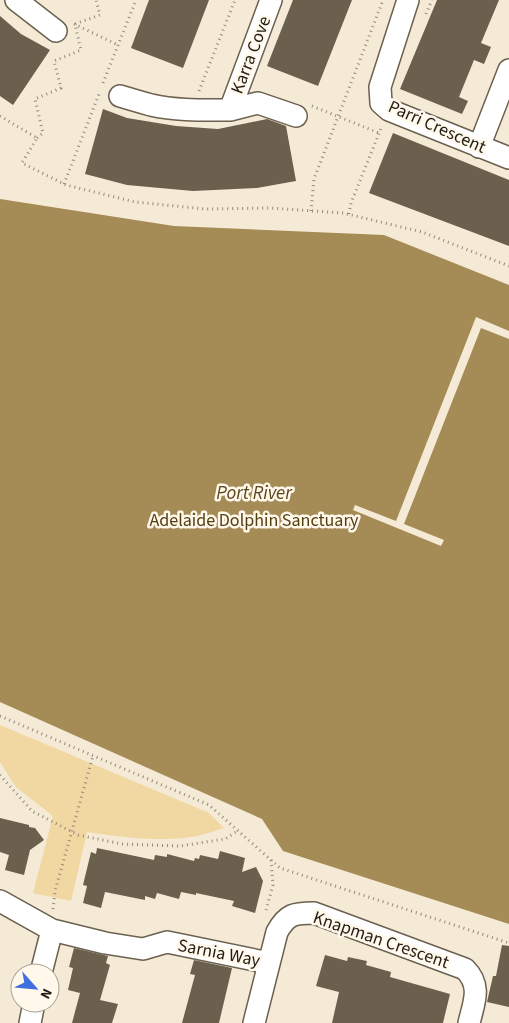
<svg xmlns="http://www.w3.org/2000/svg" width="509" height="1023" font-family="'Source Sans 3',sans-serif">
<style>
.green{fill:#f1d7a2}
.water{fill:#a58b55}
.pier{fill:#f5ead5}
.building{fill:#6a604d}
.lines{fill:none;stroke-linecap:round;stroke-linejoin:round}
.minor-casing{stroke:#6b614e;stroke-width:24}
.path{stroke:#928b7c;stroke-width:3;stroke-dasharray:1 4;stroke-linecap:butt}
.minor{stroke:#fff;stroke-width:21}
.labels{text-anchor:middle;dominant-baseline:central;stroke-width:5;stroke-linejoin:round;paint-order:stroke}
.street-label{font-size:18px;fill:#221e16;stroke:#fff8eb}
.park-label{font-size:18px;fill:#523f13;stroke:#fff8eb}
.water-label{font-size:19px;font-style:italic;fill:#5a461c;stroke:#fff8eb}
</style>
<rect width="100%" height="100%" fill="#f5ead5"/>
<!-- green -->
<path class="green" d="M0,725L209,813L224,828C213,831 202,836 191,837C159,842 118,837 87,832L71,901L33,893L53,816L16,787L0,762Z"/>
<!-- water -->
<path class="water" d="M0,199L174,226L384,235L509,285V924L283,851L262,819L0,702Z"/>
<!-- pier -->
<path class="pier" d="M476,317L509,331V339L481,328L404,524L444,540L441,546L353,510L355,505L396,521Z"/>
<!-- building -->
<path class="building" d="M149,0H209L183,68L131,48Z
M293,0H352L318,86L267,66Z
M437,0H499L481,43L491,47L484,64L474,60L459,97L468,101L462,114L400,89Z
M0,16L21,34L50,50L13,105L0,96Z
M103,109L127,118L176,126L218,129L267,119L286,126L296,181L257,188L193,191L127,185L85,174Z
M393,133L509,180V246L369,193Z
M0,818L29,825V827L35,828L44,840L30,850L24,875L5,870L9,855L0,852Z
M97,848L154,860L155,855L167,857V854L194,861L195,858L199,859L200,855L218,859L220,851L245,858L242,872L256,867L263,881L255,913L232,906L234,901L196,893V895L181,892L179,899L157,893L155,899L145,896V900L105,892L101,908L83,903L87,886L83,885L91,852L96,854Z
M502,945L509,946V1007L487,1002L493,976H496Z
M74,948L108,956L106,963L110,965L100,1000L118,1004L112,1023H72L80,993L68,990L73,968L69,967Z
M325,955L347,961L348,957L367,961L366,965L391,972L390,977L450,994L443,1023H332L339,992L316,986Z
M194,960L232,968L219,1023H182L195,975L190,974Z"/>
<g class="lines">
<defs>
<path id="minor" d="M16,0L56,31
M408,0L380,87L381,103L389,110L509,158
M120,96C130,99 140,102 151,105C177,111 204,110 230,110L271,0
M230,110L258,103L296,116
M479,147L509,70
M0,901L52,930L105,943L143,949L167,942L269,963
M41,973L52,930
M30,1023L34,1003
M254,1023L277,932C287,914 294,913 314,913L465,969C482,986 474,1002 469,1023"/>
</defs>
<!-- minor casing -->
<use href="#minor" class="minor-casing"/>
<!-- path -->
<path class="path" d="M426,14L432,0
M74,24L118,45
M103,83L136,0
M199,91L235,0
M312,106L379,133
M0,116L37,138L22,163L66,185L135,202L206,209L270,208L343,213L422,232L509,266
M37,138L43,133L35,99L61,88L54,61L81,50L75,24L100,15L96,0
M64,184L99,94
M311,211L314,179L383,0
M349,214L351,203L382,126
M0,716L209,805L280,868L509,943
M0,775L32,811L78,835L122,844L180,846L225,839L239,830
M53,909L55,891L93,756
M266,910L273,885L271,860"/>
<!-- minor -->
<use href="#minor" class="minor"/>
</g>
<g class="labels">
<!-- street labels -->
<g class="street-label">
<text transform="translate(251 55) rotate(-69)">Karra Cove</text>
<text transform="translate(437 127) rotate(24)">Parri Crescent</text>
<text transform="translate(381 940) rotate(19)">Knapman Crescent</text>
<text transform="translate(219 953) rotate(11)">Sarnia Way</text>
</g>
<!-- park labels -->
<g class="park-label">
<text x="254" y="520">Adelaide Dolphin Sanctuary</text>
</g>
<!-- water labels -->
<g class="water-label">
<text x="254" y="493">Port River</text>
</g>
</g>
<!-- north arrow -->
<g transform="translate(35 988) rotate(117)"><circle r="24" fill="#fff8eb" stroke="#a7a196"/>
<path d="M0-4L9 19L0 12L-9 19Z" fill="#3f6fe0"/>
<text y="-8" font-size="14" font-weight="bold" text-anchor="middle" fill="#221e16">N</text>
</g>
</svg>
